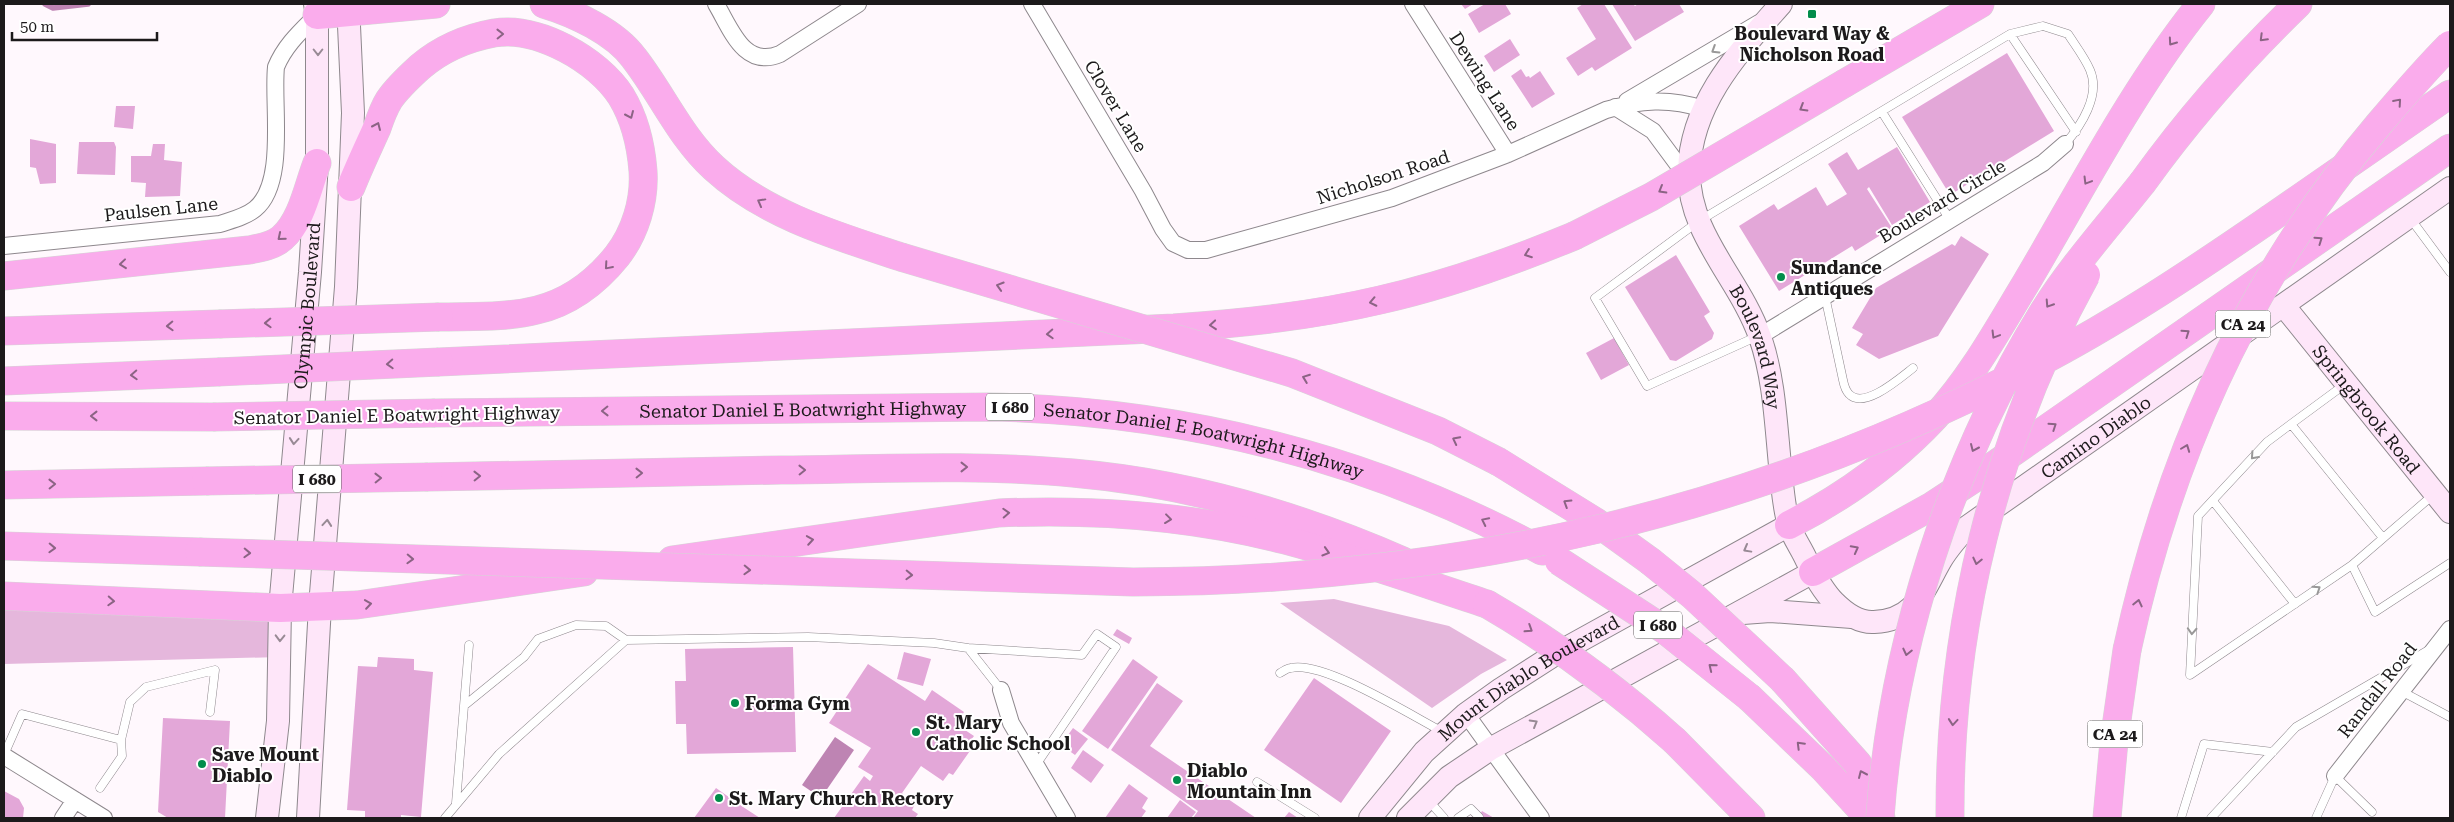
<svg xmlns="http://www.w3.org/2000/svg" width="2454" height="822" font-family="'Roboto Serif',serif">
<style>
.green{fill:#e5b7dc}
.water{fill:#be84b3}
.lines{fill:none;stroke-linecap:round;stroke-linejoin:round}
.stream{stroke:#be84b3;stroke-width:5.5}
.building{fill:#e3a7d8}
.lane-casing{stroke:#8e888d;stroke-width:9}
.street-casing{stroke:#8e888d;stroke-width:18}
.secondary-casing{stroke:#8e888d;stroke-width:24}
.highway-casing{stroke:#d6d6d6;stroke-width:29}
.lane{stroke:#fff;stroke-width:8}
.street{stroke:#fff;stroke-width:16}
.secondary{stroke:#fee6f9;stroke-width:22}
.highway{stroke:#faacec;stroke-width:28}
.highway-bridge-casing{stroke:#d6d6d6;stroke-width:29;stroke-linecap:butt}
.highway-bridge{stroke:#faacec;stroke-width:28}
.oneway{stroke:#8b6384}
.oneway2{stroke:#999898}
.oneway3{stroke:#988a95}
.poi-dot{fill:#028d4b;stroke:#fff;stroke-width:2}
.labels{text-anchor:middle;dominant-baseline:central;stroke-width:4;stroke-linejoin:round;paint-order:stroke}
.shield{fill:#fff;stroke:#605f5f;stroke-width:1}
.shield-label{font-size:16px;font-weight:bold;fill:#1c1a1b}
.poi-label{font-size:18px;font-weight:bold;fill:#1c1a1b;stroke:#fff;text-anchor:start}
.street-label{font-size:18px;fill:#1c1a1b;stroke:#fff}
</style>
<rect width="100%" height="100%" fill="#fff8fd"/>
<!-- green -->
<path class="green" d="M4,596L280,608V657L4,664Z
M1334,599L1449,626L1507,660L1481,674L1432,708L1280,603Z"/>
<!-- water -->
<path class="water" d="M835,737L854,750L821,798L802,785Z"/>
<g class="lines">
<!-- stream -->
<path class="stream" d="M45,4L53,8L88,4"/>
</g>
<!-- building -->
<path class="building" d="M1461,4H1473L1465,9Z
M1485,4H1505L1511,14L1479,33L1468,14Z
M1583,4H1604L1632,48L1595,71L1592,67L1578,76L1566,58L1596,39L1577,8Z
M1612,4H1633L1635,6L1638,4H1679L1684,12L1635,41Z
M1510,39L1520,55L1494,72L1484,56Z
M2007,53L2054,131L1950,195L1902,117Z
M1521,69L1526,77L1529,76L1530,78L1540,71L1555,94L1532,108L1511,76Z
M116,106H135L133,129L114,127Z
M30,139L56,144V183L40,184L36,168L30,167Z
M79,142H114L116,147L115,175L77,174Z
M153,144H165L164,160L182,162L180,196L145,197L146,183L131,182V156H151Z
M1897,147L1930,202L1892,225L1869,187L1867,189L1892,228L1855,251L1852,246L1779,291L1739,226L1774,204L1778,210L1816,187L1827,206L1847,194L1828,164L1847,152L1858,170Z
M1961,236L1989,254L1938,336L1879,359L1856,345L1863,334L1852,328L1876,288L1952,244L1955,246Z
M1676,255L1710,312L1704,316L1714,333L1712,339L1676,361L1670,360L1625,287Z
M1614,338L1629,365L1601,380L1586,353Z
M1117,629L1132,638L1129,644L1113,635Z
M793,647L796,752L687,754L686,724H676L675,681H686L685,649Z
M904,652L931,659L923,686L897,679Z
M378,657L414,659V670L433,672L421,817L401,815V818H365V811L347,810L358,666L377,667Z
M1133,659L1158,677L1108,749L1082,731Z
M868,664L925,701L932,690L964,712L956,724L974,736L967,745L972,748L953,775L949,773L943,781L921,766L902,793L915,804L912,810L918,814L915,818H834L864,776L870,781L873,776L858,767L871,748L829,723Z
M1314,678L1391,731L1341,803L1264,750Z
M1157,683L1183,701L1150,746L1256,818H1193L1198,811L1111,750Z
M163,718L230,721L225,818H168L158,812Z
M1073,728L1088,739L1075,755L1061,745Z
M1083,750L1104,765L1091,783L1071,768Z
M1129,784L1148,798L1142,808L1146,811L1141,818H1105Z
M716,788L743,807L760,818H694Z
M4,791L19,799L24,808L23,818H4Z
M1180,800L1196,812L1191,818H1167Z
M1482,811L1494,818H1478Z
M1289,812L1298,818H1284Z"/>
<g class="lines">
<defs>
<path id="lane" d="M2010,34L2076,132
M1882,112L1950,220
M2410,218L2450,272
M1825,296L1843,380C1844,385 1846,391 1849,394C1864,410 1900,378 1913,368
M1758,336L1647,386L1595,298L1699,221L2010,34L2043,26L2068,34C2075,45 2085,58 2090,70C2101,95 2081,126 2065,144
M2344,385L2291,424L2383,538
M2291,424L2267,442L2198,516L2190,675L2352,565L2433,495
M2213,501L2295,604
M2352,565L2375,612L2450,563
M626,640L808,637L934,643L968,648
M1280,673C1284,671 1287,668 1291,668C1323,660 1412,716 1443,732
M1001,690L968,648L1082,655L1097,634L1116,647L1036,765
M2401,691L2450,717
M4,755L22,714L121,740L130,702L146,687L215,670L210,712
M1257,782L1315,818
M100,788L122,756L121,740
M1429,801L1444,818
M456,803L469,645
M445,818L499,754L626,640L606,626L576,625L538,639L524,657L465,705
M1458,818L1471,809L1479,817
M2181,818L2204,744L2273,752
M2211,818L2296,727L2427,651
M2316,818L2335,776L2372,812"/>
<path id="street" d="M716,4C731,29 744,69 780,54L858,4
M1032,4L1143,191L1163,229L1173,243L1188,250H1206L1392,198L1508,154L1606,110C1640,100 1670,98 1703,109
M1413,4L1508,154
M1627,101L1759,23
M1615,107L1653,131L1690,181
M4,246L220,224C232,220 245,217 255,209C287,183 272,104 276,67C285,45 301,31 317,15
M1760,336L2043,163L2065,144
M1001,690L1011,723L1067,818
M1466,714L1541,818
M4,756L104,818
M2335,776L2450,629
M63,818L75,800"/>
<g id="secondary">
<path id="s1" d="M1781,4C1739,52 1691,102 1689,171C1688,235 1740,279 1760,337C1775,380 1776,429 1781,475C1783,491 1784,509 1789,525C1793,537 1801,548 1806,559C1814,574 1822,590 1834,602C1844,612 1858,623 1874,622C1916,620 1923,591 1941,560C1948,548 1957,538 1967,527L2450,188"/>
<path id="s2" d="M2284,306L2450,512"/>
<path d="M1743,613L1770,611L1852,617"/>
<path id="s3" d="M267,818L278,721L280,608L310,272L317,163V15L315,4"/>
<path d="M308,818L320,606L346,287L353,113L348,4"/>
<path id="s4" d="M1370,818L1424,752L1466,714L1501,689L1554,655L1789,525"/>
<path d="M1408,818L1449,777L1492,748L1813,572"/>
</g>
<g id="highway">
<path d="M544,4C574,13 615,32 634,58C662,94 680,137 714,168C765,215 837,236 901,257"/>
<path d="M317,15L436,4"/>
<path d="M1845,83L1980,4"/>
<path d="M2143,182C2189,118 2241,59 2298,4"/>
<path d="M351,187C359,167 368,148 377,128C380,119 384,108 389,100C397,88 409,77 420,67C441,49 467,38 494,33C538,26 598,60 621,96C635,119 641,145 643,171C645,201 635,233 617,256C596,282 570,302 537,310C506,318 471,316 439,317"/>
<path d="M2271,218L2450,94"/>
<path d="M4,276L249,250C260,248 273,246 282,238C302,221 308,186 317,163"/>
<path d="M4,331L219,324"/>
<path d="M439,362L1174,328C1243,323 1312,316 1380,300C1446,285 1511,262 1574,236"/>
<path d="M4,381L218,372"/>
<path id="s5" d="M435,413L987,407C1181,410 1372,458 1542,551"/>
<path d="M4,416L213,417"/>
<path d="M1499,462L1596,522L1650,561"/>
<path d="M428,477C545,475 663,473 781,470C878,469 976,464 1073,473C1188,483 1298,515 1403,561"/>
<path d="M4,485L206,481"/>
<path d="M1789,525C1844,497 1892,463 1935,417C1972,377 1998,329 2026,283C2081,190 2134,87 2201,4"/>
<path d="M4,546L199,552"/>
<path d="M672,560L999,513C1095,509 1192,516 1285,540C1353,558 1420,582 1487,604"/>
<path d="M1813,572L1932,506L1993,466L2450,148"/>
<path d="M4,596L280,608L357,605L584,572"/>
<path d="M1783,680L1858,764L1881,818"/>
<path d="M1750,698L1823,768L1869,818"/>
<path d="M1675,741L1751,818"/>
<path d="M2107,818L2114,741L2127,650"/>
</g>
</defs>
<!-- lane casing -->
<use href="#lane" class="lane-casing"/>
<!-- street casing -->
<use href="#street" class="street-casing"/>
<!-- secondary casing -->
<use href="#secondary" class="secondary-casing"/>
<!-- highway casing -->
<use href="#highway" class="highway-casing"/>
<!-- lane -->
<use href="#lane" class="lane"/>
<!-- street -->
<use href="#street" class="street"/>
<!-- secondary -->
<use href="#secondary" class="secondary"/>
<!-- highway -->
<use href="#highway" class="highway"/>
<defs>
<path id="highway-bridge" d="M1574,236L1651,197L1845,83
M901,257L1292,373L1438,431L1499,462
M219,324L439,317
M218,372L439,362
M213,417L435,413
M206,481L428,477
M199,552L1133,582C1452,581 1749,515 2033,366C2116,323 2194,271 2271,218
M1559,561L1665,630L1750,698
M1650,561L1692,595L1783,680
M1487,604C1554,643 1617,689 1675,741
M2127,650C2169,455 2249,277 2379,124C2402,97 2425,70 2450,45
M1880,818C1892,646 1951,462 2042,314C2071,267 2109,225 2143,182
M1950,818C1949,629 1994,441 2086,275"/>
</defs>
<!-- highway-bridge casing -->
<use href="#highway-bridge" class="highway-bridge-casing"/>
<!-- highway-bridge -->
<use href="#highway-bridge" class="highway-bridge"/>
</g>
<!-- one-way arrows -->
<defs><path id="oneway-chevron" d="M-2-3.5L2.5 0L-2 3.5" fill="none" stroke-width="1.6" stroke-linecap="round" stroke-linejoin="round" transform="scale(1.25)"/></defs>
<g class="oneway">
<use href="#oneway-chevron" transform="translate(500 34) rotate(-1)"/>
<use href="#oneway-chevron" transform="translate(2263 38) rotate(135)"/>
<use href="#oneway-chevron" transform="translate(2172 42) rotate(125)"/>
<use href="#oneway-chevron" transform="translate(2398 102) rotate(-49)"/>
<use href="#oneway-chevron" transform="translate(1803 108) rotate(149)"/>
<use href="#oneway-chevron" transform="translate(630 115) rotate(66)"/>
<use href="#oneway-chevron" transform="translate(377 126) rotate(-66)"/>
<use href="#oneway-chevron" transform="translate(2087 181) rotate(121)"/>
<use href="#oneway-chevron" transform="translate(1662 190) rotate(150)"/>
<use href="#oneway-chevron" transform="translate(761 202) rotate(-151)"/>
<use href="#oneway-chevron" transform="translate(281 237) rotate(140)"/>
<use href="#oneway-chevron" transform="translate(2319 240) rotate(-35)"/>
<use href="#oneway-chevron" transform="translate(1528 254) rotate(160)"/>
<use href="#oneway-chevron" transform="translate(123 264) rotate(174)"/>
<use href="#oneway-chevron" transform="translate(608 266) rotate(131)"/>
<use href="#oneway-chevron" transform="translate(1000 286) rotate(-163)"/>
<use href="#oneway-chevron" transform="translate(1373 302) rotate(168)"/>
<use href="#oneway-chevron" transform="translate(2049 304) rotate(123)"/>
<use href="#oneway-chevron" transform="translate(268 323) rotate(178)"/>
<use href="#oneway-chevron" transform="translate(1213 325) rotate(175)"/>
<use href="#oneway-chevron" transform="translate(170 326) rotate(178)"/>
<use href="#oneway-chevron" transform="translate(2186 333) rotate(-35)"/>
<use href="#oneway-chevron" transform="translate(1050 334) rotate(177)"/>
<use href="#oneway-chevron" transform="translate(1995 335) rotate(121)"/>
<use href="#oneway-chevron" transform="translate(390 364) rotate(177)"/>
<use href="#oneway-chevron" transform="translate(134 375) rotate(177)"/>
<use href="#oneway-chevron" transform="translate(1306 378) rotate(-159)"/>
<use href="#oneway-chevron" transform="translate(605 411) rotate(179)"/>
<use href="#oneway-chevron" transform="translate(94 416) rotate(-180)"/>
<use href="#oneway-chevron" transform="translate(2053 426) rotate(-34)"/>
<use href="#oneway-chevron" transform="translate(1456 440) rotate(-153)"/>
<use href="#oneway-chevron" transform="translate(1974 448) rotate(114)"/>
<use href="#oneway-chevron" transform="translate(2186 448) rotate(-69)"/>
<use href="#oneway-chevron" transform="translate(964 467)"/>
<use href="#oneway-chevron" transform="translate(802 470) rotate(-1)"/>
<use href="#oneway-chevron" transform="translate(639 473) rotate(-1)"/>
<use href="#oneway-chevron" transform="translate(477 476) rotate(-1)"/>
<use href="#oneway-chevron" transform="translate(378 478) rotate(-1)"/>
<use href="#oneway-chevron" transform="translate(52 484) rotate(-1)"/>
<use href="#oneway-chevron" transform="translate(1567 503) rotate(-148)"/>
<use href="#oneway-chevron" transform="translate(1006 513) rotate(-3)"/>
<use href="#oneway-chevron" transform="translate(1168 519) rotate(7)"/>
<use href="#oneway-chevron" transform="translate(1485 521) rotate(-154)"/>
<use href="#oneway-chevron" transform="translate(810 540) rotate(-9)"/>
<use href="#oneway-chevron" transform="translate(52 548) rotate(2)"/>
<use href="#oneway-chevron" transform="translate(1855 549) rotate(-28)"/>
<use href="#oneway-chevron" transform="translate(1326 552) rotate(17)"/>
<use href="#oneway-chevron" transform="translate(247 553) rotate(2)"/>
<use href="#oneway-chevron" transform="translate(410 559) rotate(2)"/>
<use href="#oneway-chevron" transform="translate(1977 561) rotate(103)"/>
<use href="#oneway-chevron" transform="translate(747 570) rotate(2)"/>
<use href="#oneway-chevron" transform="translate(909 575) rotate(2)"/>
<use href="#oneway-chevron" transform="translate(111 601) rotate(3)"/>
<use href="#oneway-chevron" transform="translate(2138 603) rotate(-77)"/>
<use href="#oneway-chevron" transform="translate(368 604) rotate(-8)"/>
<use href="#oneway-chevron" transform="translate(1529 629) rotate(33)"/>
<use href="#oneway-chevron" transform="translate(1907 652) rotate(103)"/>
<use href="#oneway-chevron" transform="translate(1712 667) rotate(-141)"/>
<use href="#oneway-chevron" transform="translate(1953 722) rotate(95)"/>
<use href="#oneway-chevron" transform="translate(1800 745) rotate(-135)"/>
<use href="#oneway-chevron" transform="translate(1862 774) rotate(-114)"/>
</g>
<g class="oneway2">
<use href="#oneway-chevron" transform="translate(1715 50) rotate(148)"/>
<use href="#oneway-chevron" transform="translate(2254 456) rotate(132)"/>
<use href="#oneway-chevron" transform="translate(2317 589) rotate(-34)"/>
<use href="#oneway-chevron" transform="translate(2192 631) rotate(93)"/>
</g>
<g class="oneway3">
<use href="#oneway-chevron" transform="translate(318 52) rotate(90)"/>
<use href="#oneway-chevron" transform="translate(294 441) rotate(95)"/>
<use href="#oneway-chevron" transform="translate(327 523) rotate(-85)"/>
<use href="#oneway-chevron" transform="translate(1747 549) rotate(151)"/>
<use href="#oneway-chevron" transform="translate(280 638) rotate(91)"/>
<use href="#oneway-chevron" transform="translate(1534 723) rotate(-30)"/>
</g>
<!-- markers -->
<g class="poi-dot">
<rect x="1807" y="9" width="10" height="10" rx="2.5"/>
<circle cx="1781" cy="277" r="5"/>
<circle cx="735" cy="703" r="5"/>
<circle cx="916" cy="732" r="5"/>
<circle cx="202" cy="764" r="5"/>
<circle cx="1177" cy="780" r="5"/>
<circle cx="719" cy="798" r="5"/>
</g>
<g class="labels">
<!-- shield labels -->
<g class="shield">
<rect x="2215.5" y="310.5" width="55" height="27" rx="4"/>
<rect x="986" y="393.5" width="48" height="27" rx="4"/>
<rect x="293" y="465.5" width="48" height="27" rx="4"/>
<rect x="1634" y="611.5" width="48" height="27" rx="4"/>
<rect x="2087.5" y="720.5" width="55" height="27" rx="4"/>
</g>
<g class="shield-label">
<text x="2243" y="324">CA 24</text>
<text x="1010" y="407">I 680</text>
<text x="317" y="479">I 680</text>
<text x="1658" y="625">I 680</text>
<text x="2115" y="734">CA 24</text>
</g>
<!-- poi labels -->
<g class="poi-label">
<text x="1812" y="33" text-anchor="middle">Boulevard Way &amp;<tspan x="1812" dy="21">Nicholson Road</tspan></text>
<text x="1791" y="267">Sundance<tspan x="1791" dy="21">Antiques</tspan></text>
<text x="745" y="703">Forma Gym</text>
<text x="926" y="722">St. Mary<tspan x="926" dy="21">Catholic School</tspan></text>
<text x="212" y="754">Save Mount<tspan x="212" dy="21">Diablo</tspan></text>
<text x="1187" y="770">Diablo<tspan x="1187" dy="21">Mountain Inn</tspan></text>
<text x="729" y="798">St. Mary Church Rectory</text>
</g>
<!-- street labels -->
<g class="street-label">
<text transform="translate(1485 81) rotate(57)">Dewing Lane</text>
<text transform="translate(1116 106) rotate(59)">Clover Lane</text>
<text transform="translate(1383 177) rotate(-18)">Nicholson Road</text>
<text transform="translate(1942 201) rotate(-31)">Boulevard Circle</text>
<text transform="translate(161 209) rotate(-6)">Paulsen Lane</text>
<text stroke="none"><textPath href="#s3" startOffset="514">Olympic Boulevard</textPath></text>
<text stroke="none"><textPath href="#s1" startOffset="386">Boulevard Way</textPath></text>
<text stroke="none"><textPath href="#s5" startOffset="368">Senator Daniel E Boatwright Highway</textPath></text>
<text stroke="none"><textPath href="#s2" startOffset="132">Springbrook Road</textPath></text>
<text transform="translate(397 415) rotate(-1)">Senator Daniel E Boatwright Highway</text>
<text stroke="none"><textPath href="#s1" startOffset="1000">Camino Diablo</textPath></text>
<text stroke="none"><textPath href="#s5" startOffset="772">Senator Daniel E Boatwright Highway</textPath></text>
<text stroke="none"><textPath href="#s4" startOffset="214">Mount Diablo Boulevard</textPath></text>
<text transform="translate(2377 690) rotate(-52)">Randall Road</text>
</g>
</g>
<!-- border -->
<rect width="2454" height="822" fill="none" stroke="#1c1a1b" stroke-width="10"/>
<!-- scale -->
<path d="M12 32v8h145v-8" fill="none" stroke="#1c1a1b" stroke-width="2.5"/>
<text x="20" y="32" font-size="15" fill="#1c1a1b" stroke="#ffffff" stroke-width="4" paint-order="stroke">50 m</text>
</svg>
